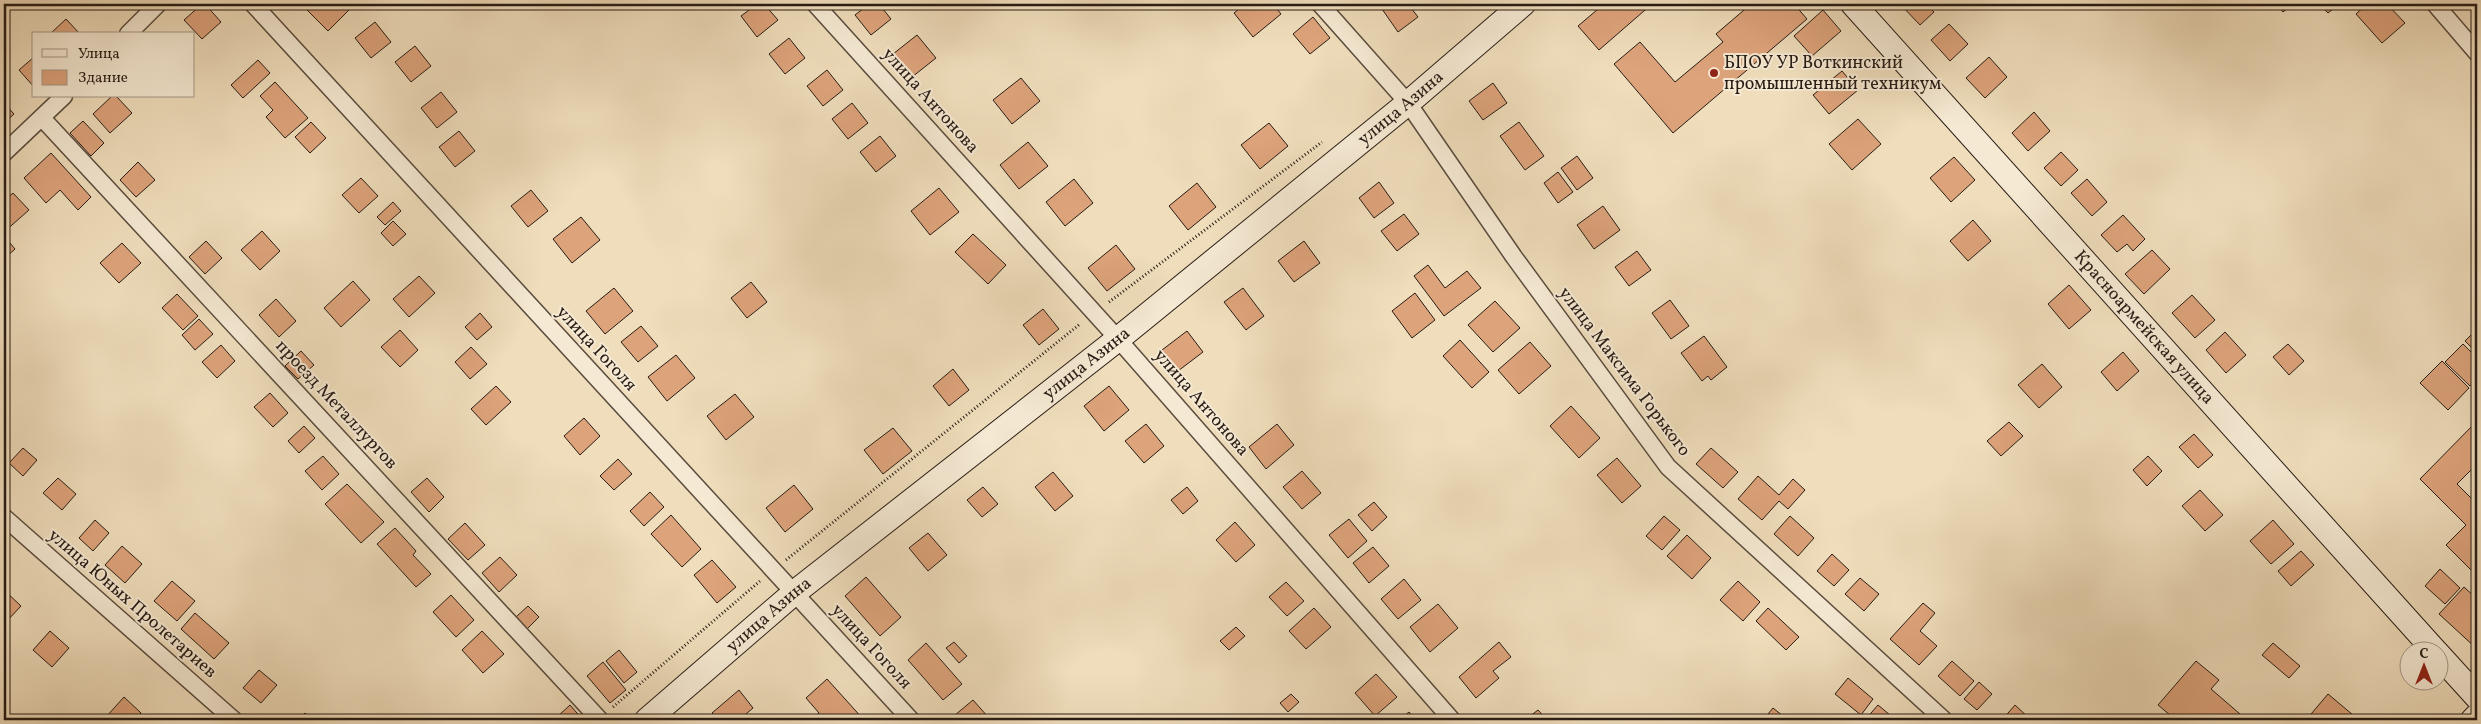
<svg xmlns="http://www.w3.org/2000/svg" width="2481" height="724" font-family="Vollkorn,serif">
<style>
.building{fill:#dda37b;stroke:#281c15}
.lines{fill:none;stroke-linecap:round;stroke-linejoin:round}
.minor-casing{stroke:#5a4c3e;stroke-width:19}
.secondary-casing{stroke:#281c15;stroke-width:26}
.path{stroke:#281c15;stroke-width:3;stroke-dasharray:1 2.5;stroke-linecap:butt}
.minor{stroke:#f5e9d3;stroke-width:16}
.secondary{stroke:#f5e9d3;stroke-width:24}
.poi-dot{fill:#8f2418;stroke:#f5e9d3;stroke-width:2}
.labels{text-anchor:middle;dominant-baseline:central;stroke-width:4;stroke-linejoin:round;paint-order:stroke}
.poi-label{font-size:18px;fill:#281c15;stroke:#f5e9d3;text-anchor:start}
.street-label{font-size:18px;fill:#281c15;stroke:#f5e9d3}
</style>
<rect width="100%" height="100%" fill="#efddbb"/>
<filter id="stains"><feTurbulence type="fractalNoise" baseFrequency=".004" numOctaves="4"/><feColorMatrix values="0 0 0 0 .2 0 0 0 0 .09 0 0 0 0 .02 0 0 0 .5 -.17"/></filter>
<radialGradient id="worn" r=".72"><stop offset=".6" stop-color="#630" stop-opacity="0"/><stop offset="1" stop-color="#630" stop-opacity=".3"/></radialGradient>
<!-- building -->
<path class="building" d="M202,4H205L221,22L202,39L184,20Z
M301,4H347L351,8L328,31Z
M757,4H764L778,20L757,37L741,16Z
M869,4H879L891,19L871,35L855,15Z
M1245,4H1273L1281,14L1253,37L1234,13Z
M1389,4H1408L1418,17L1398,32L1382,9Z
M1604,4H1652L1599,50L1578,26Z
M1751,4H1794L1807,19L1673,133L1614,64L1640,42L1675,82L1723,42L1716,34Z
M1900,4H1926L1934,12L1920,25Z
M2276,4H2293L2283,12Z
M2319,4H2339L2328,13Z
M2367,4H2387L2405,23L2382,43L2356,14Z
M1823,10L1841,31L1812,56L1794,36Z
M1313,17L1330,38L1310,54L1293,34Z
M66,19L80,34H50Z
M375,22L391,42L371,58L355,38Z
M1949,24L1968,44L1950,61L1931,40Z
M917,35L936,58L907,81L888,58Z
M789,38L805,58L785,74L769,54Z
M415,46L431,66L411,82L395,62Z
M34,57V87L19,70Z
M1989,57L2007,77L1985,98L1966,78Z
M258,60L270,73L243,98L231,85Z
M827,70L843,90L823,106L807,86Z
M1842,71L1858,90L1829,114L1813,95Z
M1021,78L1040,101L1012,124L993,100Z
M275,82L308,118L285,138L266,117L273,110L260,96Z
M1493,83L1507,103L1483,120L1469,101Z
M441,92L457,112L437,128L421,108Z
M112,96H116L132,113L110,133L93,114Z
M4,103L14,114L4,123Z
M852,103L868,123L848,139L832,119Z
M2034,112L2050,131L2028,151L2012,133Z
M1858,119L1881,144L1852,170L1829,144Z
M83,121L104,143L91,156L70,133Z
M311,122L326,138L310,153L295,137Z
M1519,122L1544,156L1525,170L1500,136Z
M1269,123L1288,146L1260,169L1241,145Z
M459,131L475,151L455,167L439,147Z
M880,136L896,156L876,172L860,152Z
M1028,142L1048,166L1019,189L1000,165Z
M2061,152L2078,170L2061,186L2044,168Z
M51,153L91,197L78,210L60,190L46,203L24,178Z
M1577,156L1593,178L1577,190L1561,168Z
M1954,157L1975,180L1951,202L1930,178Z
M138,162L155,180L136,197L120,180Z
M1558,172L1573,192L1558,203L1544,183Z
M361,178L378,196L359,213L342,195Z
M1074,179L1093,203L1065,226L1046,202Z
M2087,179L2107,202L2092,216L2071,193Z
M1379,182L1394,203L1374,218L1359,198Z
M1197,183L1216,207L1188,230L1169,206Z
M939,188L959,212L930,235L911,211Z
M531,190L548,211L528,227L511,206Z
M13,193L29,210L4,232V201Z
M393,202L401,211L385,225L377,217Z
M1603,206L1620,230L1594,249L1577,225Z
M1404,214L1419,234L1397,251L1381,231Z
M2123,215L2145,239L2133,251L2127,244L2117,252L2101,235Z
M581,217L600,240L572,263L553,239Z
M1973,220L1991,241L1968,261L1950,241Z
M393,221L406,234L393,246L381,233Z
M262,231L280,251L260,270L241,250Z
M973,234L1006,265L988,284L955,252Z
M4,236L15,249L4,259Z
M206,241L222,258L205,274L189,257Z
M1304,241L1320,263L1294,282L1278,261Z
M122,243L141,263L119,283L100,263Z
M1116,245L1135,269L1107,291L1088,268Z
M2152,250L2170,269L2144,294L2125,274Z
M1637,251L1651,270L1629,286L1615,267Z
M1428,265L1445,288L1467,271L1481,288L1444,316L1414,276Z
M419,276L435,293L409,317L393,299Z
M353,281L370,300L341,327L324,308Z
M751,282L767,302L747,318L731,298Z
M2069,285L2091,310L2069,329L2048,304Z
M614,288L633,311L605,334L586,311Z
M1243,288L1264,316L1246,330L1224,302Z
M1415,293L1435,320L1412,338L1392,311Z
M177,294L198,316L183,330L162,308Z
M2192,295L2215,320L2195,338L2172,313Z
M276,299L296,321L279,337L259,315Z
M1670,300L1689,326L1671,339L1652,313Z
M1495,301L1520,328L1493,352L1468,325Z
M1043,309L1059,329L1039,345L1023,325Z
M480,313L492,327L477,340L465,327Z
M199,319L213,334L195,350L182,335Z
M641,326L658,346L638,362L621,342Z
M2477,329V353L2465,341Z
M400,330L418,350L400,367L381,347Z
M1187,331L1203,352L1178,371L1162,350Z
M2225,332L2246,355L2226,373L2206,350Z
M1704,336L1727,367L1711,380L1708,376L1702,381L1681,353Z
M1460,340L1489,372L1472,388L1443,356Z
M1530,342L1551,366L1519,394L1498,370Z
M2288,344L2304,361L2289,375L2273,357Z
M2463,344L2477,358V379L2470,386L2445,362Z
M221,345L235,361L217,378L202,362Z
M471,347L487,364L470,379L455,362Z
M301,351L314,365L298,379L285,366Z
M2123,352L2139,371L2117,391L2101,372Z
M676,355L695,378L667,401L648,377Z
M2442,361L2469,388L2448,410L2420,383Z
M2042,364L2062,387L2039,408L2018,385Z
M953,369L969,390L949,406L933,386Z
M496,386L511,402L486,425L471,409Z
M1109,386L1129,410L1104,431L1084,406Z
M270,393L288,413L273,427L254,407Z
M735,394L754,417L726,440L707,416Z
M1571,406L1600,438L1579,458L1550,426Z
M584,418L600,436L580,455L564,436Z
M2477,421V464L2457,484L2477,504V576L2446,545L2466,525L2420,479Z
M2009,422L2023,436L2001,456L1987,441Z
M1146,424L1164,446L1144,463L1125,441Z
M1277,424L1294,445L1266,469L1249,447Z
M304,426L315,438L299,453L288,441Z
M893,428L912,451L883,474L864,450Z
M4,433L10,439L4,446Z
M2194,434L2213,455L2198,468L2179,447Z
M23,448L37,460L23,476L9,463Z
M1711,448L1738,472L1723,488L1696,464Z
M323,456L339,474L322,490L305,471Z
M2148,456L2162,471L2147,486L2133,470Z
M1617,458L1641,486L1622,503L1597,475Z
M618,459L632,474L614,490L600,476Z
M1302,471L1321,493L1302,509L1283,487Z
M1053,472L1073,496L1055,511L1035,487Z
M1758,476L1779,495L1793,479L1805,490L1788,509L1779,501L1762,520L1738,499Z
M58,478L76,494L62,510L43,493Z
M427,478L444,497L429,512L411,492Z
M347,484L384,522L361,543L325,504Z
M794,485L813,509L785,532L766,508Z
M983,487L998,504L982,517L967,500Z
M1187,487L1198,501L1183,514L1171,500Z
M2200,490L2223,515L2205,531L2182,506Z
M650,492L664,507L644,526L630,511Z
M1374,502L1387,517L1372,531L1358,515Z
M671,515L701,549L682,567L651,534Z
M1664,516L1680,530L1662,550L1646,536Z
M1790,516L1814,538L1798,556L1774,534Z
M1349,519L1367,541L1348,558L1329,535Z
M95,520L109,533L93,551L79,538Z
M2273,520L2294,544L2271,564L2250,541Z
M1235,522L1255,545L1236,562L1216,540Z
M465,523L485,545L468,560L448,539Z
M395,528L416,551L413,555L431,574L416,587L377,544Z
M928,533L947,555L928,571L909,548Z
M1687,535L1711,558L1692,579L1667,556Z
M122,546L142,564L125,583L105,565Z
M1373,547L1389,566L1369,583L1353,563Z
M2301,551L2314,565L2291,586L2278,571Z
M1832,554L1849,570L1834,586L1817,571Z
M500,557L517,575L499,592L482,573Z
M712,560L736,587L717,603L694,575Z
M2440,569L2460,588L2445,604L2425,586Z
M866,577L901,617L880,636L845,596Z
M1860,578L1879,594L1864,611L1845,594Z
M1404,579L1421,600L1398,619L1381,599Z
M172,581L195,601L177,621L154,601Z
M1738,581L1760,602L1743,621L1720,600Z
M1286,582L1304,601L1287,616L1269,597Z
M2464,587L2477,599V649L2439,614Z
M4,590L21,606L5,623L4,622Z
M451,595L474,620L456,637L433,612Z
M1923,603L1935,613L1920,631L1937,646L1919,665L1890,639Z
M1438,604L1458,628L1430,652L1410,627Z
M528,606L539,617L527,629L516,617Z
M1314,608L1331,627L1306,649L1289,631Z
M1768,608L1799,637L1786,650L1756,621Z
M195,613L229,643L214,659L181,629Z
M1236,627L1245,636L1229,650L1220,641Z
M50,631L69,648L52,667L33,650Z
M482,631L504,654L483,673L462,650Z
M954,642L967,656L959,663L946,648Z
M1499,642L1511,657L1493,671L1499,678L1476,698L1459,677Z
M926,643L962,684L943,700L908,660Z
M2273,643L2300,666L2289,678L2262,655Z
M619,650L637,672L624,683L606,661Z
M1952,661L1974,681L1960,696L1938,676Z
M2196,661L2219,680L2211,689L2247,720H2176L2158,705Z
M603,662L626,690L610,703L587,676Z
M259,670L277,685L261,703L243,688Z
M1376,674L1397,697L1375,716L1355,693Z
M1848,678L1873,699L1861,715L1835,694Z
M827,679L864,720H811L819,713L806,698Z
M1979,682L1992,694L1977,710L1964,699Z
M739,690L753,708L739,720H719L712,713Z
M1291,694L1299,702L1288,712L1280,703Z
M2328,694L2359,720H2306Z
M124,697L141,713L135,720H109L106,717Z
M973,700L989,718L987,720H960L955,715Z
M570,705L583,720H561L558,716Z
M1878,705L1896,720H1865Z
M2015,705L2030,719L2029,720H2002Z
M1773,708L1788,720H1763Z
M1538,710L1547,720H1525Z
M1409,712L1416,720H1399Z
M305,713L313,720H299Z"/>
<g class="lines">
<defs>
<path id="minor" d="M253,4L911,720
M815,4L1118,339L1452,720
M1320,4L1408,103L1514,257L1668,467L1944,720
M2435,4L2477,53
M128,34L158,4
M42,118L600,720
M4,153L64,96
M4,517L234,720"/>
<g id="secondary">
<path id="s1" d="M1853,4L2436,652"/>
<path d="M2438,654L2477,697"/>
<path id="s2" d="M647,720L794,593L1118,339L1408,103L1523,4"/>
<path d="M2473,720L2477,716"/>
</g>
</defs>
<!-- minor casing -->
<use href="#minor" class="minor-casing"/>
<!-- secondary casing -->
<use href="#secondary" class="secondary-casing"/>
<!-- path -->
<path class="path" d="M1109,302L1322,142
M786,560L1080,324
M613,707L760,581"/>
<!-- minor -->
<use href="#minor" class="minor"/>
<!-- secondary -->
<use href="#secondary" class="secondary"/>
</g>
<!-- markers -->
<circle class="poi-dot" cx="1714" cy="73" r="5"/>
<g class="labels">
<!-- poi labels -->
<g class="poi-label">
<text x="1724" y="63">БПОУ УР Воткинский<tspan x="1724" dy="21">промышленный техникум</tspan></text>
</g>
<!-- street labels -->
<g class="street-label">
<text transform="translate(930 101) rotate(48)">улица Антонова</text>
<text stroke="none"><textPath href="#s2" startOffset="971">улица Азина</textPath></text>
<text stroke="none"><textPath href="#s1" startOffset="435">Красноармейская улица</textPath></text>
<text transform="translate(596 349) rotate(47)">улица Гоголя</text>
<text stroke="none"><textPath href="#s2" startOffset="566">улица Азина</textPath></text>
<text transform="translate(1624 372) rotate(53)">улица Максима Горького</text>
<text transform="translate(1201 403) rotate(49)">улица Антонова</text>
<text transform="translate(336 405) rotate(47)">проезд Металлургов</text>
<text transform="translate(132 604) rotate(41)">улица Юных Пролетариев</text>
<text stroke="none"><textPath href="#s2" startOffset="161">улица Азина</textPath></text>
<text transform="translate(871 647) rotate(47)">улица Гоголя</text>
</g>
</g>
<!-- margin -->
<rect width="2481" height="724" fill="none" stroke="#efddbb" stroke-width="20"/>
<rect x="5" y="5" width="2471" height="714" fill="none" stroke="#281c15" stroke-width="2.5"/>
<rect x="10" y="10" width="2461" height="704" fill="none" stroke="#281c15"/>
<!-- legend -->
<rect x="32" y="32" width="162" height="65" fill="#f5e9d3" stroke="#a39787"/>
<rect x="42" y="49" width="25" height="8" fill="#f5e9d3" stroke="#a39787"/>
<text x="78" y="58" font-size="15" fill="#281c15">Улица</text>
<rect x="42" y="70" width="25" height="15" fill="#dda37b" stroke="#a39787"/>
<text x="78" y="82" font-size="15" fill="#281c15">Здание</text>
<!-- north arrow -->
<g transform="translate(2424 666)"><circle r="24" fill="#f5e9d3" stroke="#a39787"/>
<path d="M0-4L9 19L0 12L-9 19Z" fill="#8f2418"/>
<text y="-8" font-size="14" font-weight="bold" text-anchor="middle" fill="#281c15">С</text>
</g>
<rect width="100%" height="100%" filter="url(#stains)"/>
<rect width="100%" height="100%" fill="url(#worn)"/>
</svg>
